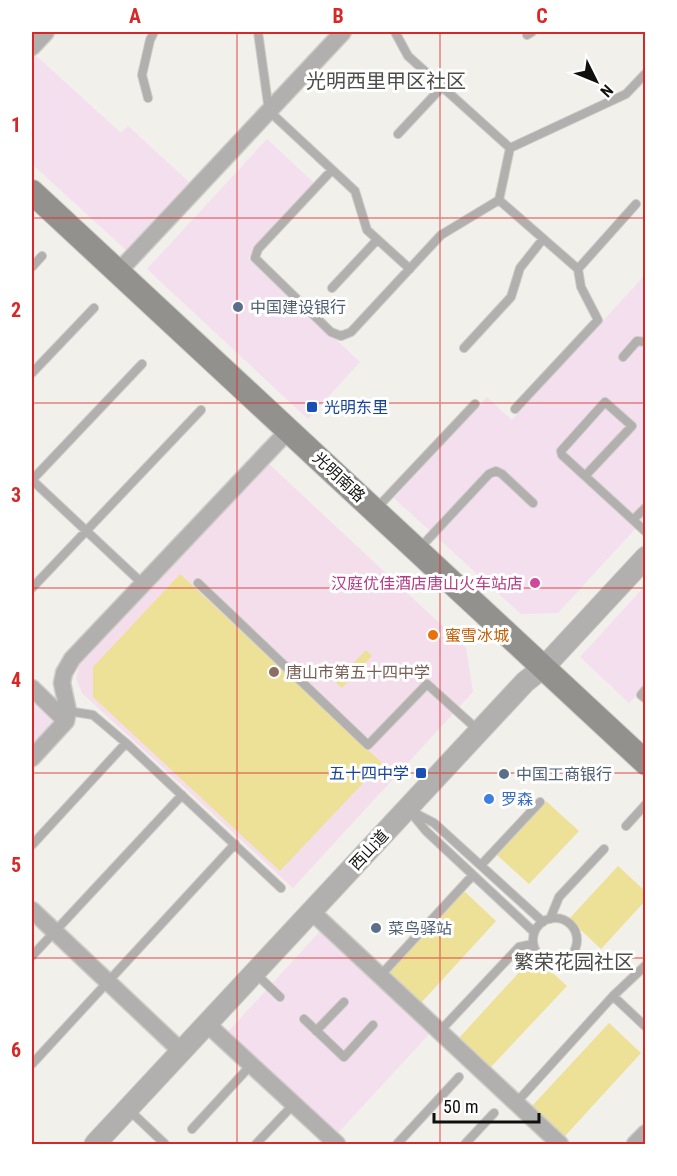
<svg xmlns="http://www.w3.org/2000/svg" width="677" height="1176" font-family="'Roboto Condensed','Noto Sans SC',sans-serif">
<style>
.commercial{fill:#f3dfee}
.education{fill:#f5deec}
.green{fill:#ede097}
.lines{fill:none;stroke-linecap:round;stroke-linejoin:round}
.service-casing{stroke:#cdccc8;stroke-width:10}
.minor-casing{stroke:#cdccc8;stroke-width:19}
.tertiary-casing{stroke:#cdccc8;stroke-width:23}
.secondary-casing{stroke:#cdccc8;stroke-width:26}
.service{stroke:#b1b0ae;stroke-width:8}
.minor{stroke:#b1b0ae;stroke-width:16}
.tertiary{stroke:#b1b0ae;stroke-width:21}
.secondary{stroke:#92918e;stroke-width:24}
.grid{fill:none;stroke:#d62828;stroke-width:1.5;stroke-opacity:0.55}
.service-dot{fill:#5c6f8a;stroke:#fff;stroke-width:2}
.transit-dot{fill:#1a4fb4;stroke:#fff;stroke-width:2}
.hotel-dot{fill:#d1479c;stroke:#fff;stroke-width:2}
.food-dot{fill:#e8710a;stroke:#fff;stroke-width:2}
.education-dot{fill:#8d6e63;stroke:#fff;stroke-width:2}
.shop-dot{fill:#3f7fe0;stroke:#fff;stroke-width:2}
.labels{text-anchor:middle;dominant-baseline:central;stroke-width:6;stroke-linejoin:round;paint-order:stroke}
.service-label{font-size:16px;fill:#4e5e75;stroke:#fff;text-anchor:start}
.transit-label{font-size:16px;fill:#164399;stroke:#fff;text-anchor:start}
.street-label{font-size:16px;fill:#10100e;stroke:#fff}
.hotel-label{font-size:16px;fill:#b23c85;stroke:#fff;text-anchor:end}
.food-label{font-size:16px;fill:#c56008;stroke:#fff;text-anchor:start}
.education-label{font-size:16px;fill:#785e54;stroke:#fff;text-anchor:start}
.shop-label{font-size:16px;fill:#366cbe;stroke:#fff;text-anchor:start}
.quarter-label{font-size:20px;fill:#4d4d49;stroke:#fff}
.neatline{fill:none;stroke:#d62828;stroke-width:2}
.grid-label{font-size:20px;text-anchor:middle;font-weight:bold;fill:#d62828}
</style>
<rect width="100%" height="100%" fill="#f1f0eb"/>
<!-- commercial -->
<path class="commercial" d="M32,52L121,133L128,126L189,182L126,250L32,164Z
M267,139L315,184L248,258L360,362L308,419L147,269Z
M645,275V518L558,613L521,614L394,498L487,397L512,420Z
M645,586V686L629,703L580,657Z
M32,701L55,724L32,749Z
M322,929L432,1031L335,1136L226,1034Z"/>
<!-- education -->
<path class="education" d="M268,463L466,648L473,692L293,888L82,693L76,678L79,666Z"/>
<!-- green -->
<path class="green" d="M180,574L382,763L280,871L93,697V667Z
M366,650L372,656L342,688L335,682Z
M546,801L579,831L529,884L497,855Z
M618,866L645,891V901L601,949L569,919Z
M464,891L496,921L420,1004L388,974Z
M534,956L567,986L490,1068L458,1039Z
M609,1023L641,1053L565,1136L532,1106Z"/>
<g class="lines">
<defs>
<path id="service" d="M258,32L269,111L355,191L367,230L410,269
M395,32L408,56L510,148L626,94L646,73
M527,35L532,32
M148,98L142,75L150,40L154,32
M398,134L442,87
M332,170L258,249L255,258L331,332L341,336L351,332L441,235L499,200L510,148
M499,200L578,269L636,204
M32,267L42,256
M332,288L377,240
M464,348L511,297L520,268L543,239
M623,357L637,341L646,342
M32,373L94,308
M515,409L598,320L581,287L578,269
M585,476L632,426L605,402L561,451L562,455L633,520
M32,480L142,364
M32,480L143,584
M646,507L633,520L646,532
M375,510L475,404
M418,550L489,474L496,471L502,474L533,503
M198,583L368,745L427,684L479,731
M32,588L201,410
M646,689L641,695L646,699
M68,711L93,715L126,743L281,888
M408,809L426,831L534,932
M413,812L434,823L543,922
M626,826L646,804
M32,845L126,743
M482,864L540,802
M533 940a22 22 0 1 1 44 0a22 22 0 1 1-44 0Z
M550,919L559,897L604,849
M32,956L182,795
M255,973L280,997
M379,977L473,875
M613,996L646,1027
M304,1019L344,1057L373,1025
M316,1031L344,1002
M439,1032L519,947L533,944
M32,1064L235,844
M516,1103L613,996L646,965
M128,1109L165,1144
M192,1129L251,1065
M256,1144L293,1105
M397,1144L459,1077
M465,1144L494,1113"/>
<path id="minor" d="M32,47L46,32
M118,272L343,32
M32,688L66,721
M32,758L66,721L68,711L62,683L64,673L72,659L288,431
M32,910L182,1052
M312,912L560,1144
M207,1024L337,1144
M635,1144L646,1133"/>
<path id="tertiary" d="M95,1144L525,682L544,667L646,557"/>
<path id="secondary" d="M32,192L646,763"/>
</defs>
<!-- service casing -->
<use href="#service" class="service-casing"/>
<!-- minor casing -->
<use href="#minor" class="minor-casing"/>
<!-- tertiary casing -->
<use href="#tertiary" class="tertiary-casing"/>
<!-- secondary casing -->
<use href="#secondary" class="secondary-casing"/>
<!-- service -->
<use href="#service" class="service"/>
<!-- minor -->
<use href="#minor" class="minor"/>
<!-- tertiary -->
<use href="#tertiary" class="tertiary"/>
<!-- secondary -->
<use href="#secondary" class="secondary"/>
</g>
<!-- grid -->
<path class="grid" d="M237,32V1144M440,32V1144M32,218H646M32,403H646M32,588H646M32,773H646M32,958H646"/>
<!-- markers -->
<g class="service-dot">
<circle cx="238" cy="307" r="6"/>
<circle cx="504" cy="774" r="6"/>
<circle cx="376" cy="928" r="6"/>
</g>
<g class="transit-dot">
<rect x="306" y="401" width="12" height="12" rx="3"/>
<rect x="415" y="767" width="12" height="12" rx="3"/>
</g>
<circle class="hotel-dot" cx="535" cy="583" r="6"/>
<circle class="food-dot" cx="433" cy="635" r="6"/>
<circle class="education-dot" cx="274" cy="672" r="6"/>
<circle class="shop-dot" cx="489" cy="799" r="6"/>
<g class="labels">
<!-- service labels -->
<g class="service-label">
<text x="250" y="307">中国建设银行</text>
<text x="516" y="774">中国工商银行</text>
<text x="388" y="928">菜鸟驿站</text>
</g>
<!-- transit labels -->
<g class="transit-label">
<text x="324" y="407">光明东里</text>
<text x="409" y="773" text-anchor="end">五十四中学</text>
</g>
<!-- street labels -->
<g class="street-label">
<text transform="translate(339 477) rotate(43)">光明南路</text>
<text transform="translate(369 850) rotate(-47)">西山道</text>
</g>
<!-- hotel labels -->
<g class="hotel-label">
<text x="523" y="583">汉庭优佳酒店唐山火车站店</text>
</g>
<!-- food labels -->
<g class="food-label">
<text x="445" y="635">蜜雪冰城</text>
</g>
<!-- education labels -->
<g class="education-label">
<text x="286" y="672">唐山市第五十四中学</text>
</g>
<!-- shop labels -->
<g class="shop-label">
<text x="501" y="799">罗森</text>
</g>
<!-- quarter labels -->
<g class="quarter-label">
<text x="386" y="81">光明西里甲区社区</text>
<text x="574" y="962">繁荣花园社区</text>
</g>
</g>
<!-- border -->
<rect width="677" height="1176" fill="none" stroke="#ffffff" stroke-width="66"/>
<!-- north arrow -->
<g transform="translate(596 81) rotate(133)" stroke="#ffffff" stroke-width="4.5" paint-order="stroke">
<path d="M0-4.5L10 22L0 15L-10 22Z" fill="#10100e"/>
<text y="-9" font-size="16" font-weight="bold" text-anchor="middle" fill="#10100e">N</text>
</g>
<!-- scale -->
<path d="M434 1113v9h105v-9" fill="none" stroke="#10100e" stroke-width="3"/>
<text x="443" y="1113" font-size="18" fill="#10100e" stroke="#ffffff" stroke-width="4.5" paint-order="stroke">50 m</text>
<rect x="33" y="33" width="611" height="1110" class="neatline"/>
<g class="grid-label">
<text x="135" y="23">A</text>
<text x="338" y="23">B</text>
<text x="542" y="23">C</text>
<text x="16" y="132">1</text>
<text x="16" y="317">2</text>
<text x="16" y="502">3</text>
<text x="16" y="687">4</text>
<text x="16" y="872">5</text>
<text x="16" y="1057">6</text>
</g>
</svg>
